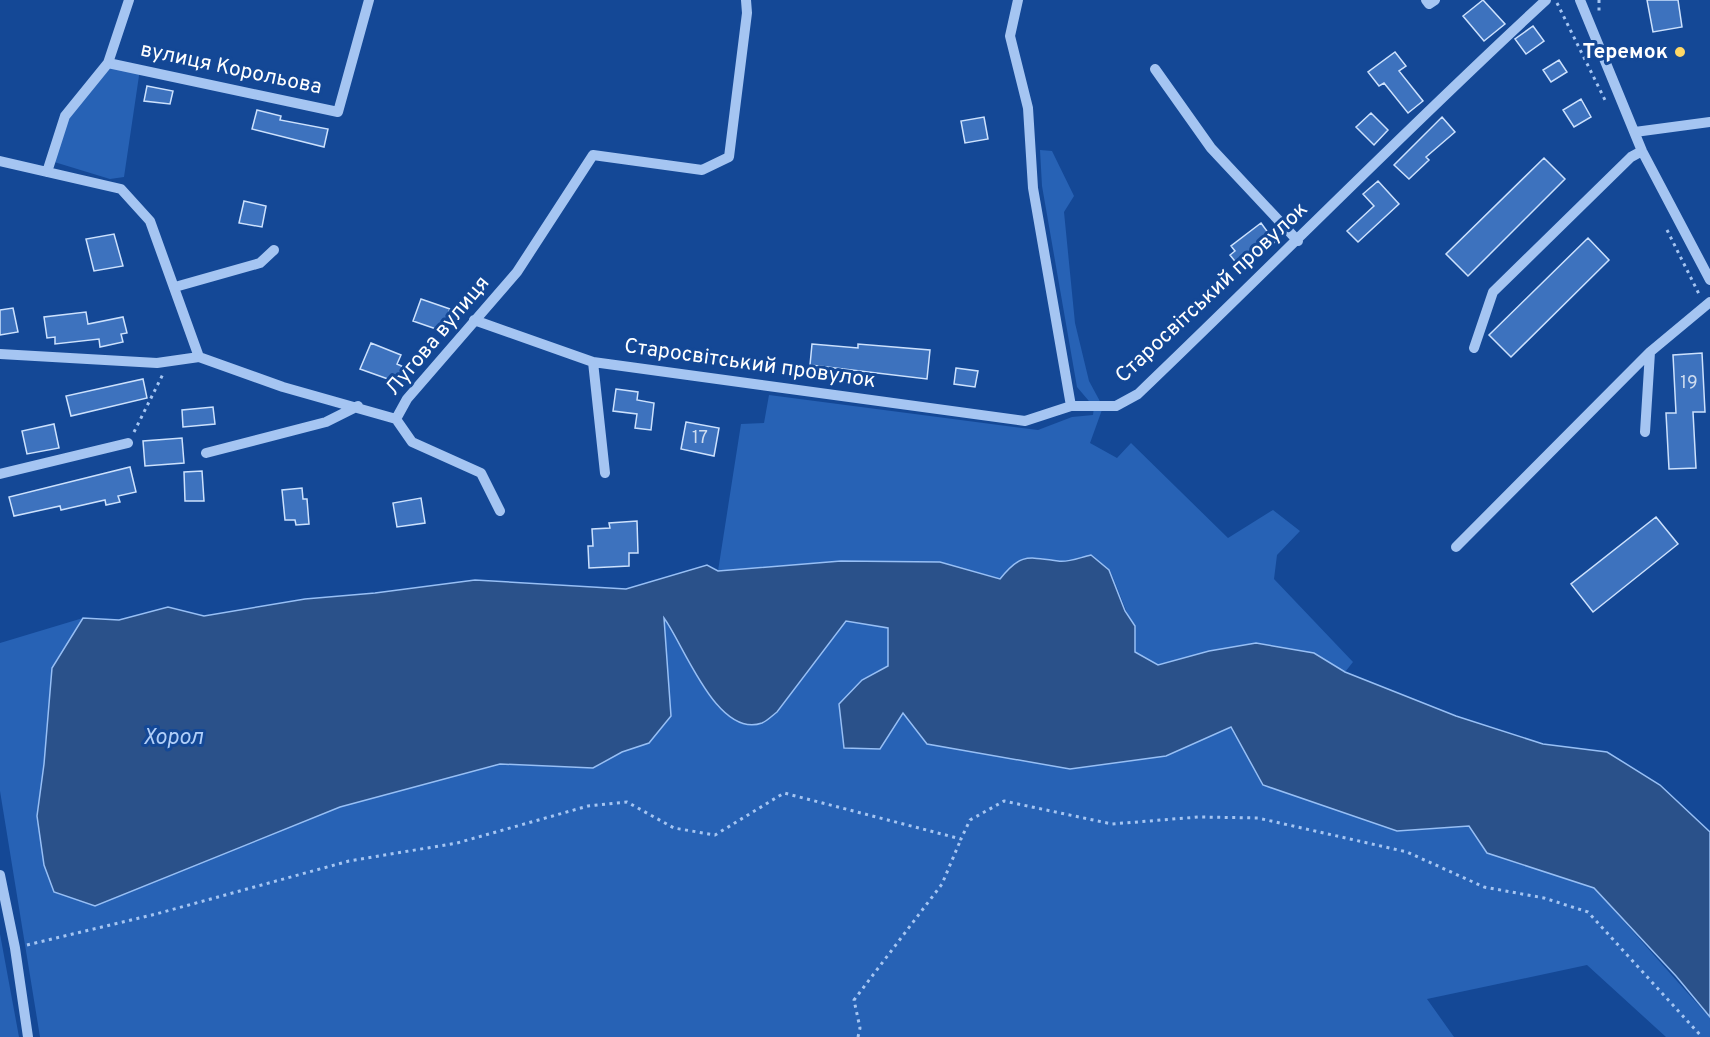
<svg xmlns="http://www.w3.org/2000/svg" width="1710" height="1037" font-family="Overpass,sans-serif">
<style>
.green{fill:#2762b5}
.water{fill:#2a518a;stroke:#97bff5;stroke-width:1.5}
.building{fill:#3d72be;stroke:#cce1fd;stroke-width:1.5}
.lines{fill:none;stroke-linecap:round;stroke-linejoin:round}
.path{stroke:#a5c5f2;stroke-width:3;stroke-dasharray:3 4.5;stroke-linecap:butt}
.minor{stroke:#a5c5f2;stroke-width:10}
.poi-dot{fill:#ffd866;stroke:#144896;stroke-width:2}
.labels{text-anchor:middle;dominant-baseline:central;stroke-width:6;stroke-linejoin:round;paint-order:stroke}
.number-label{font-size:18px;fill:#cedcef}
.poi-label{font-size:21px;font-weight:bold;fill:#fff;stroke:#144896;text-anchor:end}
.street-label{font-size:21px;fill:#fff;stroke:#144896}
.water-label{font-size:22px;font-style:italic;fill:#b1cff9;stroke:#144896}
</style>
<rect width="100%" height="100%" fill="#144896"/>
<!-- green -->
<path class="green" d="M108,63L140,69L124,177L110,179L51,161L65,116Z
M1040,150L1052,151L1074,196L1064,212L1075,323L1089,381L1103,407L1090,443L1117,458L1131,443L1228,538L1273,510L1300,531L1277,555L1274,579L1353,662L1345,672L1314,653L1209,651L1158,665L1135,652V626L1128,615L1110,570L1091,555C1081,557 1068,563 1058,561C1028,557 1021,553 1000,579L940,562L718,571L741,424L764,423L769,395L1038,430L1072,417L1093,415L1094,407L1077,387L1042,186Z
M663,617L698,678L718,707L742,724L777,712L846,621L888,628V666L862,680L903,713L1166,756L1231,727L1397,831L1469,826L1487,853L1594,888L1710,1018V1037H1666L1587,965L1427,999L1454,1037H40L0,791V643L83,618L52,668L44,764L37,816L95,906L340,807L500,764L593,768L622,752L649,743L671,716Z
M0,934L19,1037H0Z"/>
<!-- water -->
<path class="water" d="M1091,555L1109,570L1125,611L1135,626V652L1158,665L1209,651L1256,643L1314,653L1345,672L1456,716L1543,744L1607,752L1660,785L1710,832V1017L1676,976L1594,888L1487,853L1469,826L1397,831L1263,785L1231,727L1166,756L1070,769L927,744L903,713L880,749L844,748L839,704L862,680L888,666V628L846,621L777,712C773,715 767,721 762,723C717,739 684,645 664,618L671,716L649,743L622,752L593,768L500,764L340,807L95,906L54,892L44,865L37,816L44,764L52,668L83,618L119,620L168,607L204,616L305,599L375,593L475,580L626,589L707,565L718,571L841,561L940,562L1000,579C1021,553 1027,557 1058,561C1068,563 1081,557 1091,555Z"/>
<!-- building -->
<path class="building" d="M1483,0L1505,24L1484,41L1463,16Z
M1647,0H1678L1682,27L1653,32Z
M1533,26L1544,41L1526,54L1515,39Z
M1395,52L1406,66L1399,71L1423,101L1408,113L1384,83L1379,86L1368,72Z
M1559,60L1567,72L1551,82L1543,70Z
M147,86L173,91L170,104L144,101Z
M1581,99L1591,117L1574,127L1563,110Z
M257,110L281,116L280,120L328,129L324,147L252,129Z
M1371,113L1388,130L1374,145L1356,127Z
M984,117L988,139L965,143L961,121Z
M1442,117L1455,132L1426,157L1429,160L1409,179L1394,165Z
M1544,158L1565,179L1468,276L1446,254Z
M1378,181L1399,204L1358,242L1347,231L1374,206L1363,194Z
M244,201L266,206L262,227L239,223Z
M1261,223L1275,242L1263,250L1261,247L1238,265L1230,255L1235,251L1231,246Z
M114,234L123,266L94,271L86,239Z
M1588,238L1609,260L1511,357L1489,335Z
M421,299L450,309L442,331L413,321Z
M13,308L18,332L0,335V310Z
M86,312L88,324L123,317L127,333L121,334L123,342L100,347L99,339L55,344V337L47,338L44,317Z
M371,343L401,355L397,364L408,369L402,384L360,369Z
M812,344L858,348V344L930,350L927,379L810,365Z
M1702,353L1705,412H1693L1696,468L1669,469L1666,413H1676L1673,355Z
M956,368L978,371L975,387L954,384Z
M143,379L147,398L71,416L66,396Z
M616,389L638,392L637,400L654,403L651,430L635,428L637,414L613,411Z
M213,407L215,424L183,427L182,410Z
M686,422L719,428L714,456L681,449Z
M54,424L59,448L27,454L22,431Z
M182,438L184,463L145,466L143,441Z
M130,467L136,492L118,496L120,502L106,505L105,500L61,510L60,506L14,516L9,497Z
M202,471L204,501H185L184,472Z
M302,488L303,499H307L309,524L296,525L295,520H285L282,490Z
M421,498L425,523L397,527L393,503Z
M1656,517L1678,544L1593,612L1571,584Z
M637,521L638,553H629V566L589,568L588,546H593L592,529L610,528L609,523Z"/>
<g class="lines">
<!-- path -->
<path class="path" d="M1599,0V11
M1557,3L1606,102
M1667,230L1700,296
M134,432L163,374
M27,945L156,914L349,861L457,843L588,806L627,802L674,828L715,835L784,793L961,839L970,820L1004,801L1112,824L1198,817L1258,818L1407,852L1484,887L1544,898L1588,912L1702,1037
M858,1037L860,1028L854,1000L942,884L961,839"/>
<!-- minor -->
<path class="minor" d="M1018,0L1010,36L1028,108L1033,188L1071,406
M1426,0L1429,4L1435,0
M1580,0L1642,151L1710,280
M108,63L338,112L369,0
M1155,69L1211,148L1298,241
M1635,132L1710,122
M0,161L121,189L150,221L199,357
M47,172L65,116L108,63L129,0
M175,287L260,263L274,250
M474,320L593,362L1025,421L1071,406H1116L1138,394C1275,263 1407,128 1546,0
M1474,348L1493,292L1631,157L1642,151
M0,354L157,363L199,357L283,387L396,419
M593,362L605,473
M396,419L407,399L517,272L593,155L702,170L729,157L747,13L746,0
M396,419L412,442L481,473L500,511
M1645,432L1650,352
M206,453L326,422L358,406
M0,474L128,443
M1456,547L1650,352L1710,302
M0,875L15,948L28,1037"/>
</g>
<!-- markers -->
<circle class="poi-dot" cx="1680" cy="52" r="6"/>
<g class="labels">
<!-- number labels -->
<g class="number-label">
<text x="1689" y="383">19</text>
<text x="700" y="438">17</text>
</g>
<!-- poi labels -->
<g class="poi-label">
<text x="1668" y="52">Теремок</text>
</g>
<!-- street labels -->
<g class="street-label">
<text transform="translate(231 69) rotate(12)">вулиця Корольова</text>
<text transform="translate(1212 293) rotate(-43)">Старосвітський провулок</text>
<text transform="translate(438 336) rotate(-50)">Лугова вулиця</text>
<text transform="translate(750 364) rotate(8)">Старосвітський провулок</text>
</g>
<!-- water labels -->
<g class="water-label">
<text x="173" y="738">Хорол</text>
</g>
</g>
</svg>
